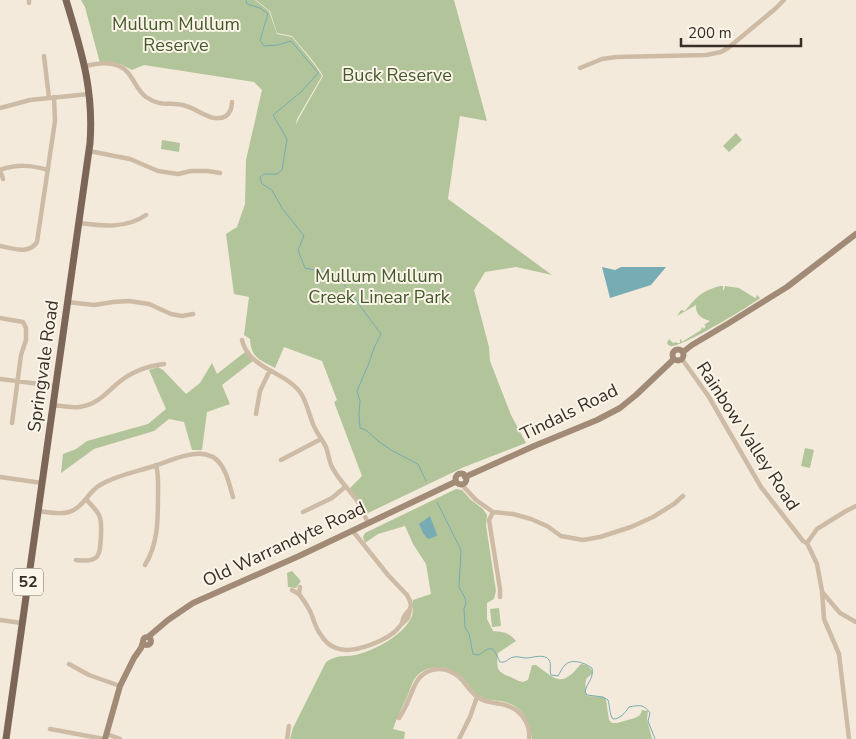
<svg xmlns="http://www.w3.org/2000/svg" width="856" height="739" font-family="'Nunito Sans',sans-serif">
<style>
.green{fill:#b2c499}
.water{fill:#77acb4}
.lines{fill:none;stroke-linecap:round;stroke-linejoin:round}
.stream{stroke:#77acb4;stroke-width:1}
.minor{stroke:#cdbba5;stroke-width:4.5}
.secondary{stroke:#a18a76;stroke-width:6}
.primary{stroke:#7c6657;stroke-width:7}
.labels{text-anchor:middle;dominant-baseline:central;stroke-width:4;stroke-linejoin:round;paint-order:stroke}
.shield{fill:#fbf4e8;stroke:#726961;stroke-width:1}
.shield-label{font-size:16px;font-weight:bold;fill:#382e27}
.park-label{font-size:18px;fill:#435929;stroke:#fbf4e8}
.street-label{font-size:18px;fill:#382e27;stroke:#fbf4e8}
</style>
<rect width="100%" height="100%" fill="#f4eadb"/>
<!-- green -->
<path class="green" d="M81,0H255L269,11L277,34L292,37C302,50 314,62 322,76L297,119L296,125L298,120L323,76C315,61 303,50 292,36L277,33L270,11L256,0H454L487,121L460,116L448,199L552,275L516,267L485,272L474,290L489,347L490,361L511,415L526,443L464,467L366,514L349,489L362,476L334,402L337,400L322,361L284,347L275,368C260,360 251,358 250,339L244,335L249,297L234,294L226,234L237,227L245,204L246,160L262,90L254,82L144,65L132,70L120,64L100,63L85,7Z
M736,133L742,140L729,152L723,146Z
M162,140L180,143L179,152L161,149Z
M720,286H723V290H724L725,286L739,288L755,298H756L757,295L760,298C749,307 679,349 670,346C668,345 668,344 667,343L669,339L673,343L676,342L677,343H680V340L681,339L682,342L701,330L702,327L704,329L706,326L704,325L710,321C702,319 695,315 696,305L677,316L681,310L685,311C696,297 703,290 720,286Z
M245,352L253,361L222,385L230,404L207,412L202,450H192L184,422L169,419L154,431L94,449L61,473L63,454L76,449L87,441L148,424L166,409L149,370L158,367L163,370L186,394L200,383L212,363L217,374Z
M805,448L814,450L810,468L801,466Z
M456,489L462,490L471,500L483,509L487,515L486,525L496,591L494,599L487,603V619L493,631C503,632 509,632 516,641L498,653C497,666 495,671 508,676C514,678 517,681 523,682L528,680L532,665H536C557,680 561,688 581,664C588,665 590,667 593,673C591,675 589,676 587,678C584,682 586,692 587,696L604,697L606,700L609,720L612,723H617L635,718L640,715L642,710L648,711L647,719L652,739H532C529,719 523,706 501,701C493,700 486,701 479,696C470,690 467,679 458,674C446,665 427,664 416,677C411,683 410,691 407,697C402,708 397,717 393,729L405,732L404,739H290L293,728L326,662C340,653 346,658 359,654C377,649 405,634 412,616C413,611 413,605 413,600L431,594L426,564L413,544L405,526L378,534L365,543L363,537L365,533Z
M292,571L301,581L296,588L288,587L287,573Z
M499,608L501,626L492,627L490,609Z"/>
<!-- water -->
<path class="water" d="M602,267L615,270L621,267H666L651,285L610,298Z
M430,516C432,523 436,529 437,536L428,539L423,533L419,524Z"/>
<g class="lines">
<!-- stream -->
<path class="stream" d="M246,0L247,4L260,8L268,14L260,40L264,46L278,45L291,41L318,73L301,92L273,115L287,139L282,170L277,174H264L260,177L262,184L272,190L282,208L304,236L298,250L305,268L337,275L381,334L374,348L369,363L357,391L360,401L359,414L360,428L366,430L378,441L391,450L418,464L426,481
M437,502L461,550L459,587L465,598L466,603L464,609L465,627L469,634L473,654L479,655C493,644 493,648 500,662C507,663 508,658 514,657C518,656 522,658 526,658C532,658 545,653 549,660C552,664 549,670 551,675L558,676C560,673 562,668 565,665C572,658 585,663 592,668C594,679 587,682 585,692L587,695L603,697L608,700C610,706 609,714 613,719C620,719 625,713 629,707C639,705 644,704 650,713L648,721L655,739"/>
<!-- minor -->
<path class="minor" d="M29,0V3
M44,56L49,98
M85,66C96,64 108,61 119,66C133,72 134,88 146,97C162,108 171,101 186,106C198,109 213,124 226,116C231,112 232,108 232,102
M580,68L602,59L616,57L706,55L721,52L728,48L775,9L784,0
M0,108L30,100L89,94
M89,151L130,159L158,171L178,174L191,171H208L220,173
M3,179L0,170C17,164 31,165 48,170
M79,223C102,226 126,229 146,215
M0,246C12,248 29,255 37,242L55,121L54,97
M67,302L94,305L113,302L129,301L149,304L171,314L182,316L193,314
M0,318L23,322L26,328V340L21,355L12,423
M242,340C249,370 287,371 302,395C307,404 309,414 313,424C316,432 322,439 326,447C328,453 329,459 331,465C338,480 349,489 358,502C362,509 364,516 368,522
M682,359L709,397L761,487L803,541L807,543L817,564L822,591L824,619L839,654L849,739
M0,379L55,386
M52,405C61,406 71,408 79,407C97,405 106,393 118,383C131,372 147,366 164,364
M256,414L260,391L270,370
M281,460L321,439
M0,477L42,483
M462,485L476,500L493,512L513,514L531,519L547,526L561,536L583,540L600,537L631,527L653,517L674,504L683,496
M38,511C48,512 59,515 69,512C83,508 88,492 100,485C117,475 136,472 154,466C168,462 180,455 195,454C201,453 207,454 213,457C226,465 229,484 233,497
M303,512L332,498L345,487
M493,512L489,520L500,589V597
M352,530L388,575L407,595L410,601L411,605L408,618L401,625
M807,543L817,529L846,511L856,506
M76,560C100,563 100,556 101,535C101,528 102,521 99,515C96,509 90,504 86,499
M145,565C158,544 158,520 158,496C158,486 159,476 156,465
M292,590L299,594L300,587
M823,593L840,613L856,622
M299,594C303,599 307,605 310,611C314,619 315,628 321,635C324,640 330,646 336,648C352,655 390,640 400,626C403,623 402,623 403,619C404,616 407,612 410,609
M0,620L22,623
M69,664L89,675L120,686
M399,718C402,713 406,707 408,701C414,689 415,677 429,671C441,666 455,671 463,681C468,687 472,694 479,698C486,703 493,702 501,704C518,707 531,721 529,739
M50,729L104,739
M107,734L120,739
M287,739L289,726
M459,739L470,717L477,697"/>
<!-- secondary -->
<path class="secondary" d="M672.5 355a5.5 5.5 0 1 1 11 0a5.5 5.5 0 1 1-11 0Z
M683,352L692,345L729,323L787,287L856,234
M455.5 479a5.5 5.5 0 1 1 11 0a5.5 5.5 0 1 1-11 0Z
M465,477L534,446L597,420L620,408L636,395L674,359
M148,637L168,620L193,603L299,556L455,482
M143 641a4 4 0 1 1 8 0a4 4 0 1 1-8 0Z
M105,739L120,686L134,658L141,648L143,642"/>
<!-- primary -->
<path class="primary" d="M6,739L90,143C94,89 81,50 66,0"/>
</g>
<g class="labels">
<!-- shield labels -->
<rect class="shield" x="13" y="568.5" width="30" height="27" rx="4"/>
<g class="shield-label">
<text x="28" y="582">52</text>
</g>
<!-- park labels -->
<g class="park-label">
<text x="176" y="24">Mullum Mullum<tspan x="176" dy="21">Reserve</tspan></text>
<text x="397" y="75">Buck Reserve</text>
<text x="379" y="276">Mullum Mullum<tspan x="379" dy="21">Creek Linear Park</tspan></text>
</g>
<!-- street labels -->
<g class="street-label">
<text transform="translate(43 366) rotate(-82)">Springvale Road</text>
<text transform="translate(569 412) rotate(-26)">Tindals Road</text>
<text transform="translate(748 436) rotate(57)">Rainbow Valley Road</text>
<text transform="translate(284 544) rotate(-25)">Old Warrandyte Road</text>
</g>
</g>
<!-- scale -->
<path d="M681 38v8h120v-8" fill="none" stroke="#382e27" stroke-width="2.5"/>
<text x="688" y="38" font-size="15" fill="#382e27" stroke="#fbf4e8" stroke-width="4" paint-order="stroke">200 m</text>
</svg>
